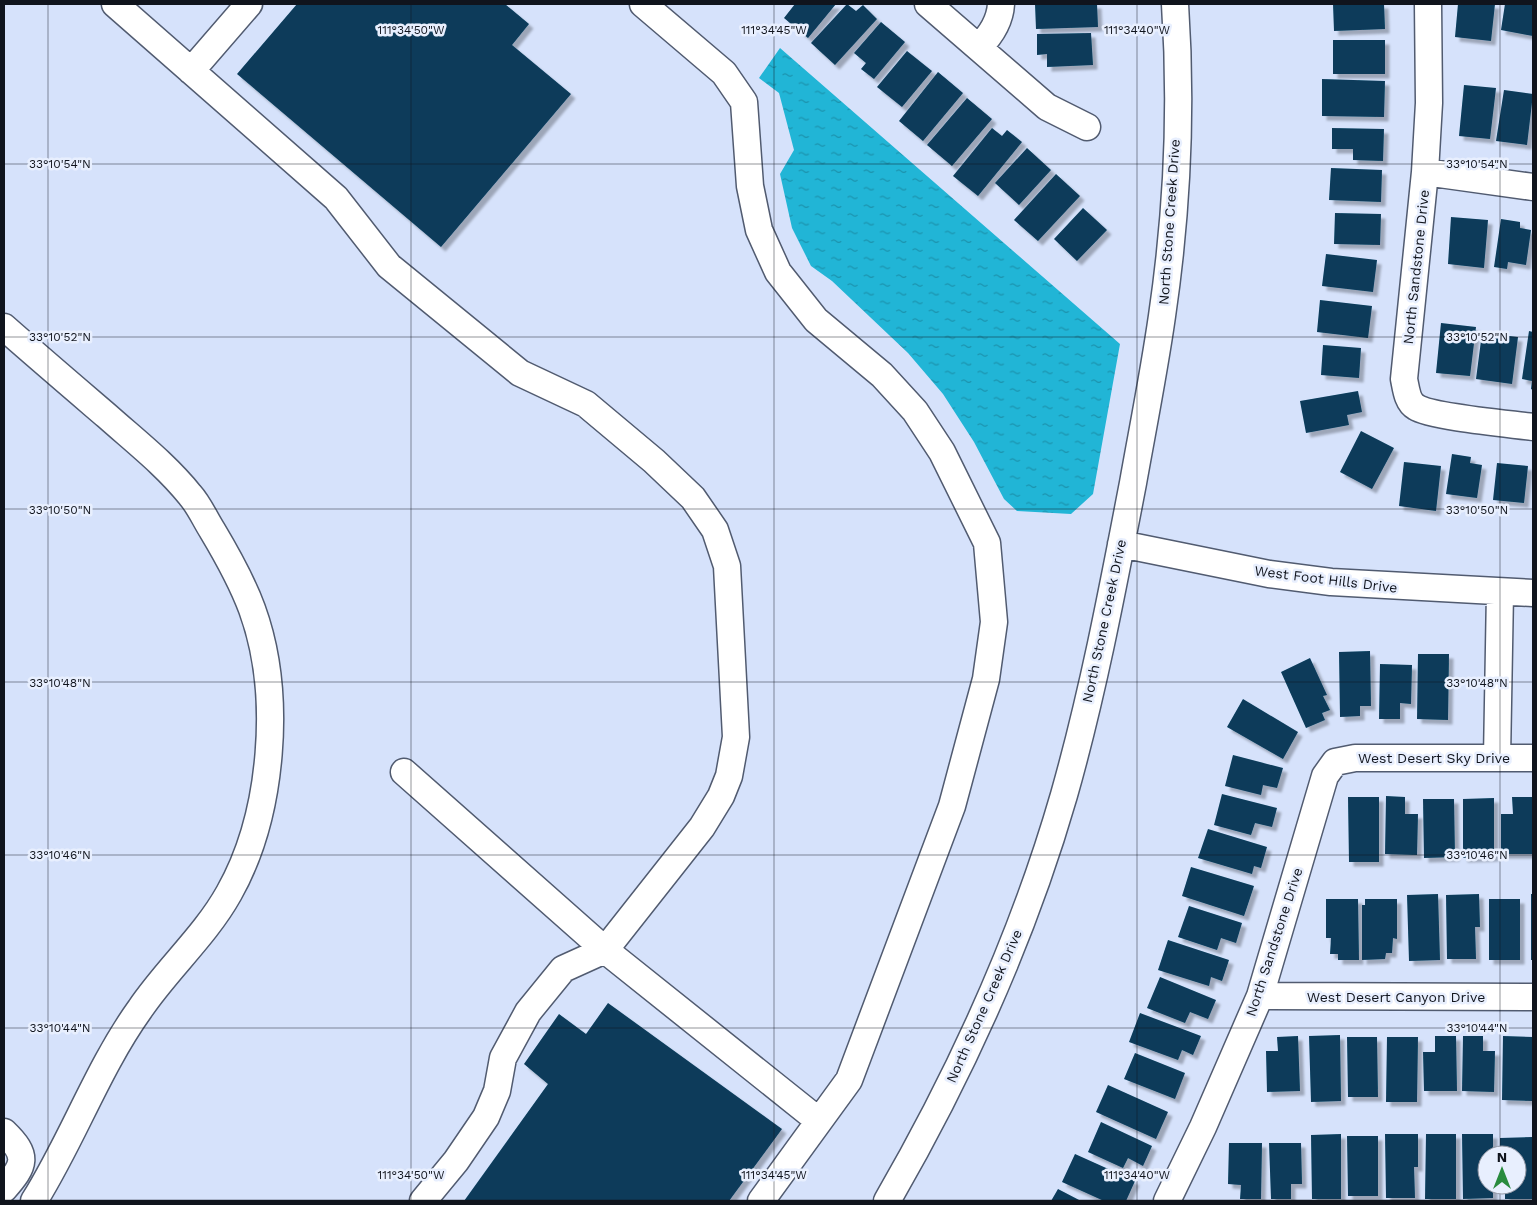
<svg xmlns="http://www.w3.org/2000/svg" width="1537" height="1205" font-family="'Work Sans',sans-serif">
<style>
.water{fill:url(#water-ripples)}
.building{fill:#083b5a;filter:url(#shadow)}
.lines{fill:none;stroke-linecap:round;stroke-linejoin:round}
.minor-casing{stroke:#515b70;stroke-width:29}
.minor{stroke:#fff;stroke-width:26}
.ticks{fill:none;stroke:#10141d;stroke-width:1;stroke-opacity:0.45}
.labels{text-anchor:middle;dominant-baseline:central;stroke-width:5;stroke-linejoin:round;paint-order:stroke}
.street-label{font-size:14px;fill:#10141d;stroke:#e8effe}
.ticks-label{font-size:12px;text-anchor:middle;fill:#10141d;stroke:#e8effe;stroke-width:5;stroke-linejoin:round;paint-order:stroke}
</style>
<defs>
<pattern id="water-ripples" width="26" height="14" patternUnits="userSpaceOnUse" patternTransform="scale(1.25)"><rect width="26" height="14" fill="#21b5d6"/><path d="M2 4q2-2 4 0t4 0M15 11q2-2 4 0t4 0" fill="none" stroke="#1b92ad"/></pattern>
<filter id="shadow"><feDropShadow dx="4.5" dy="4.5" stdDeviation="1" flood-color="#0004"/></filter>
</defs>
<rect width="100%" height="100%" fill="#d6e2fb"/>
<!-- water -->
<path class="water" d="M780,48L1120,344L1093,494L1071,514L1017,511L1004,499L974,442L943,394L908,353L832,281L811,266L792,228L780,174L794,150L779,93L759,78Z"/>
<!-- building -->
<path class="building" d="M297,4H505L529,24L512,45L571,94L441,247L237,74Z
M795,4H836L808,38L784,18Z
M847,4L856,11L863,5L877,19L835,65L811,43Z
M1035,4H1097L1098,27L1036,29Z
M1333,4H1384L1385,29L1334,31Z
M1458,4H1495L1491,41L1455,37Z
M1505,4H1533V36L1501,30Z
M881,22L905,42L874,79L861,69L866,63L854,53Z
M1091,33L1093,65L1047,67V54L1037,55V34Z
M1333,40H1385V74H1333Z
M907,51L932,71L902,107L877,87Z
M938,72L963,93L923,141L899,121Z
M1322,79L1385,81L1384,117L1322,116Z
M1464,85L1496,88L1490,139L1459,136Z
M1504,90L1533,94L1527,145L1496,141Z
M967,98L992,119L952,166L927,145Z
M992,128L1002,136L1007,130L1022,142L978,196L953,176Z
M1332,128L1384,129L1383,161L1353,160V149H1332Z
M1027,148L1051,170L1019,205L995,183Z
M1331,168L1382,170L1381,202L1329,200Z
M1056,174L1080,196L1038,241L1014,220Z
M1083,208L1107,230L1077,261L1054,239Z
M1335,213L1381,214L1380,245L1334,244Z
M1451,217L1488,220L1484,268L1448,264Z
M1501,219L1520,222V228L1531,230L1526,265L1508,262L1507,269L1494,267Z
M1326,254L1377,260L1373,292L1322,286Z
M1320,300L1372,306L1368,338L1317,332Z
M1441,323L1476,327L1470,376L1436,373Z
M1529,331L1533,332V390L1531,389L1532,381L1522,379Z
M1482,333L1518,337L1512,384L1476,379Z
M1323,345L1361,348L1359,378L1321,375Z
M1358,391L1362,412L1347,415L1349,425L1306,433L1300,401Z
M1361,431L1394,448L1372,489L1340,472Z
M1452,454L1471,457L1470,463L1482,465L1477,498L1446,494Z
M1404,462L1441,466L1436,511L1399,506Z
M1497,463L1528,466L1524,503L1493,500Z
M1370,651L1371,706H1360V716L1340,717L1339,652Z
M1418,654H1449L1448,720L1417,719Z
M1310,658L1327,695L1323,696L1330,710L1322,713L1325,720L1306,728L1281,672Z
M1380,664L1412,665L1411,704L1400,703V719H1379Z
M1243,699L1298,732L1283,759L1227,727Z
M1233,755L1283,768L1277,788L1263,785L1261,795L1225,786Z
M1222,794L1277,808L1272,827L1255,823L1251,835L1214,825Z
M1386,796L1405,797V814H1418L1417,855L1385,854Z
M1348,797H1379V862H1349Z
M1512,797H1532V854H1501V814H1513Z
M1494,798V857L1463,858V799Z
M1423,799H1454L1455,857L1424,858Z
M1208,829L1267,847L1261,868L1254,866L1252,874L1198,858Z
M1191,867L1254,886L1244,916L1182,896Z
M1438,894L1440,960L1409,961L1407,895Z
M1479,894L1480,927H1475L1476,959H1447L1446,895Z
M1531,894H1533V960H1531Z
M1326,899H1358L1359,960H1338V954H1330L1331,938H1326Z
M1365,899H1397V939L1393,938L1392,953H1386L1385,959L1362,960V905H1365Z
M1489,899H1520V960H1489Z
M1189,906L1242,923L1236,943L1221,938L1217,950L1178,937Z
M1168,940L1229,960L1222,981L1211,977L1209,986L1158,970Z
M1160,977L1216,1000L1208,1019L1190,1012L1185,1023L1147,1008Z
M608,1003L782,1129L729,1201H464L548,1084L524,1064L559,1014L586,1034Z
M1140,1013L1201,1036L1193,1055L1182,1050L1178,1060L1129,1042Z
M1340,1035L1341,1101L1311,1102L1309,1036Z
M1298,1036L1300,1091L1267,1092L1266,1051H1278L1277,1037Z
M1435,1036H1456L1457,1091H1424L1423,1052H1435Z
M1463,1036H1483V1051H1495L1494,1092L1462,1091Z
M1503,1036L1533,1037L1532,1101L1502,1100Z
M1347,1037H1377L1378,1097H1348Z
M1387,1037H1418L1417,1102H1386Z
M1135,1053L1185,1073L1175,1099L1124,1079Z
M1108,1085L1168,1112L1156,1139L1096,1112Z
M1101,1122L1152,1146L1143,1166L1128,1158L1123,1168L1088,1152Z
M1341,1134V1199H1312L1311,1135Z
M1385,1134H1418V1167H1414L1415,1198H1386Z
M1426,1134H1456V1199H1425Z
M1462,1134H1493V1155H1487V1185H1493V1198L1463,1199Z
M1347,1136H1378V1196H1348Z
M1532,1137L1533,1199H1505V1185H1517V1155H1500V1138Z
M1229,1143H1262L1261,1199H1240L1241,1185L1228,1184Z
M1269,1143H1301L1302,1184H1291V1199H1271Z
M1075,1154L1135,1181L1126,1201H1104L1062,1182Z
M1058,1189L1081,1201H1051Z"/>
<g class="lines">
<defs>
<path id="minor" d="M115,4L336,198L389,266L520,373L586,404L654,461L693,498L715,530L727,566L736,737L729,776L721,796L702,827L605,950L563,969L528,1012L503,1058L497,1091L486,1117L456,1161L423,1201
M643,4L724,73L744,102L750,186L759,230L778,272L816,320L882,375L915,411L942,452L987,543L994,622L986,679L952,806L849,1080L761,1201
M928,4L1047,107L1087,127
M1428,4L1429,103L1425,172L1404,379C1406,388 1407,402 1416,407C1431,417 1511,424 1533,427
M979,47C991,35 1000,22 1001,4
M191,71L249,4
M1425,172L1533,187
M4,327C38,357 72,386 107,416C135,441 166,465 190,495C199,505 205,519 212,530C227,555 242,582 252,609C283,694 273,815 229,893C205,936 167,969 140,1009C97,1069 73,1139 34,1201
M1121,544L1269,574L1331,582L1533,593
M1497,758L1500,592
M404,772L605,950L819,1121
M1260,996L1533,997
M4,1132C29,1156 25,1165 4,1189
M887,1201C961,1073 1023,937 1064,795C1093,693 1113,587 1133,483C1143,427 1154,372 1162,316C1177,214 1182,107 1175,4
M1167,1201L1203,1127L1260,996L1325,776L1335,762L1355,758H1533"/>
</defs>
<!-- minor casing -->
<use href="#minor" class="minor-casing"/>
<!-- minor -->
<use href="#minor" class="minor"/>
</g>
<!-- ticks -->
<path class="ticks" d="M48,4V1201M411,4V1201M774,4V1201M1137,4V1201M1500,4V1155M4,164H1533M4,337H1533M4,509H1533M4,682H1533M4,855H1533M4,1028H1533M1500,1185V1201M4,1200H1533"/>
<g class="labels">
<!-- street labels -->
<g class="street-label">
<text transform="translate(1169 222) rotate(-86)">North Stone Creek Drive</text>
<text transform="translate(1416 267) rotate(-84)">North Sandstone Drive</text>
<text transform="translate(1326 579) rotate(7)">West Foot Hills Drive</text>
<text transform="translate(1104 621) rotate(-78)">North Stone Creek Drive</text>
<text x="1434" y="758">West Desert Sky Drive</text>
<text transform="translate(1274 942) rotate(-72)">North Sandstone Drive</text>
<text x="1396" y="997">West Desert Canyon Drive</text>
<text transform="translate(984 1006) rotate(-66)">North Stone Creek Drive</text>
</g>
</g>
<g class="ticks-label">
<text x="411" y="34">111°34'50"W</text>
<text x="774" y="34">111°34'45"W</text>
<text x="1137" y="34">111°34'40"W</text>
<text x="60" y="168">33°10'54"N</text>
<text x="1477" y="168">33°10'54"N</text>
<text x="60" y="341">33°10'52"N</text>
<text x="1477" y="341">33°10'52"N</text>
<text x="60" y="514">33°10'50"N</text>
<text x="1477" y="514">33°10'50"N</text>
<text x="60" y="687">33°10'48"N</text>
<text x="1477" y="687">33°10'48"N</text>
<text x="60" y="859">33°10'46"N</text>
<text x="1477" y="859">33°10'46"N</text>
<text x="60" y="1032">33°10'44"N</text>
<text x="1477" y="1032">33°10'44"N</text>
<text x="411" y="1179">111°34'50"W</text>
<text x="774" y="1179">111°34'45"W</text>
<text x="1137" y="1179">111°34'40"W</text>
</g>
<!-- border -->
<rect width="1537" height="1205" fill="none" stroke="#10141d" stroke-width="10"/>
<!-- north arrow -->
<g transform="translate(1502 1170)"><circle r="24" fill="#e8effe" stroke="#9297a4"/>
<path d="M0-4L9 19L0 12L-9 19Z" fill="#298b3e"/>
<text y="-8" font-size="14" font-weight="bold" text-anchor="middle" fill="#10141d">N</text>
</g>
</svg>
